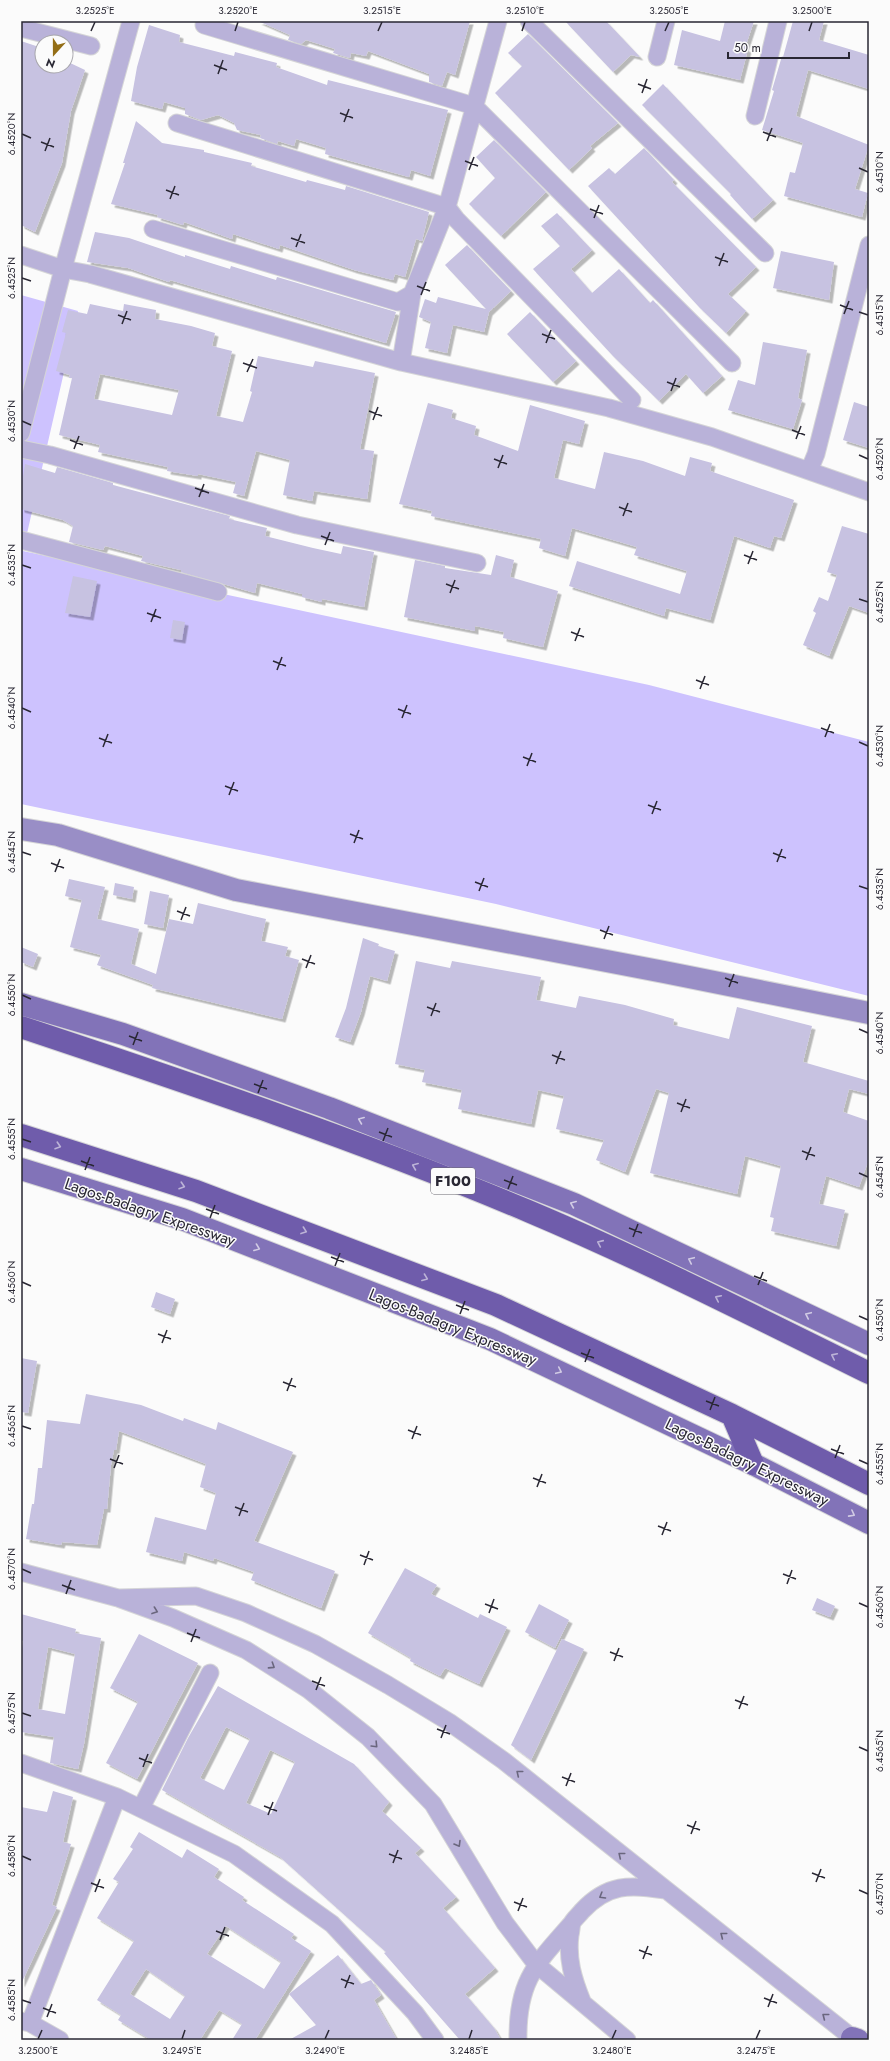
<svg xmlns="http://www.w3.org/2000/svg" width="890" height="2061" font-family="Jost,sans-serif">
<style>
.grass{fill:#cdc2fe}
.building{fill:#c7c2e1;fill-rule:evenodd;filter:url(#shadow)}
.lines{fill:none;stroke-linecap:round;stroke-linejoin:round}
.minor-casing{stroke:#d5d5d7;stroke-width:19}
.secondary-casing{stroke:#d5d5d7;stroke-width:24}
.primary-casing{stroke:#d5d5d7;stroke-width:24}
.motorway-casing{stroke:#d5d5d7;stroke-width:24}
.minor{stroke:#b9b2d9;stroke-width:17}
.secondary{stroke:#998ec6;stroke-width:22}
.primary{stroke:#8273b8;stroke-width:22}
.motorway{stroke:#6f5cab;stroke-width:22}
.oneway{stroke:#d1cbe4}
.oneway2{stroke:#bcb3d7}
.oneway3{stroke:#6a667e}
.ticks{fill:none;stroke:#292733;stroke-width:1.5}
.labels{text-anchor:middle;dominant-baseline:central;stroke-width:3;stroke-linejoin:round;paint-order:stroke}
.shield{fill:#fbfbfb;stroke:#68676f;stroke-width:1}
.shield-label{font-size:15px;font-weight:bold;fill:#292733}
.street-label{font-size:16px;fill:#292733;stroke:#fbfbfb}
.neatline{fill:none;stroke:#292733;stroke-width:1.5}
.ticks-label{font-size:10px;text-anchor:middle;fill:#292733}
</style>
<defs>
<filter id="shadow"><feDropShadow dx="3.5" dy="3.5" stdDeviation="0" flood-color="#0004"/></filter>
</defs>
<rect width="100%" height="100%" fill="#fbfbfb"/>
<!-- grass -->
<path class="grass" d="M21,295L78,311L23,551L649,685L869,742V996L496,904L21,804Z"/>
<!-- building -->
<path class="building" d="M258,21H470L455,75L447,72L442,86L429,82V74L368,51L366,56L351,53L350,58L333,53L335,49L306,40L301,44L288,40L290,35Z
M565,21H606L640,57L631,55L613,72Z
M725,21H754L745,48L748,49L740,80L674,65L682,30L720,41Z
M793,21H824L819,40L869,55V89L808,70L796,116L869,145L855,189L868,193L862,217L784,196L790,172L795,173L803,143L762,130L774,91L772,90L782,56L783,57Z
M149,25L180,35L179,42L234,56L235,52L277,63L276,67L327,85L328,80L448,110L430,176L411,170L409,177L325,154L326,148L296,139L294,146L278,141L277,144L260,138L261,135L237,130L234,123L218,115L201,120L185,114V108L164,102L162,109L131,101L137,67Z
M528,34L618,123L590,146L592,148L569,170L495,93L522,66L508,53Z
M21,41L42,48V66H67L68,62L85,70L71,111L62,163L35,232L21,225Z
M663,84L773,200L752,219L730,195L731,194L642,105Z
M136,121L162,143L204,150V152L252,163L251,166L306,182L307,180L345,190L346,186L429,212L422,241L416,239L405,277L395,274L393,280L354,270L280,245L279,249L233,234L232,239L184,222L183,225L157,217L158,215L111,204L125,163H123Z
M494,140L546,192L501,236L469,204L495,178L476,157Z
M644,148L674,180L672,182L756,267L728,294L746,311L726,333L700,308L588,186L609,168L615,174Z
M557,213L592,250L571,269L592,293L619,269L650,303L653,300L722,376L703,393L686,374L659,401L613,356L533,269L560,246L541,226Z
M95,232L129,238L185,257V255L230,269L231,266L276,280L277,277L396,312L386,343L170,280L169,282L128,268L87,262Z
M467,245L511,291L489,312L484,332L453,325L447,353L425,348L431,322L419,317L425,299L436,303L438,297L486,309L445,265Z
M781,251L834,262L829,300L773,288Z
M90,304L123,311L124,304L156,310L155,319L191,326L215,333L212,346L232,351L216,416L243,422L252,392L250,391L258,356L313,367L315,361L375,373L360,449L374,451L367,499L314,491L312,501L283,495L290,460L256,451L244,496L233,493L236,482L198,474V476L167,471L168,467L98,452L100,445L59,435L72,378H69L70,375L56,371L66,333L62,332L68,310L87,314ZM100,374L179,390L172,415L94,399Z
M530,312L576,361L553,382L507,334Z
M763,342L807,350L798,398L802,400L793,429L728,410L738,380L755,385Z
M854,402L869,407V448L843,440Z
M428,403L453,410L451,418L476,426L474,435L518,451L530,405L585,421L579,444L563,440L554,478L595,489L604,452L643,461L685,476L690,457L712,463L710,471L794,500L781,538L774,536L770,548L734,536L710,620L666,608L664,616L569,586L577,561L680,594L687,571L634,555L637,547L572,528L565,556L539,548L541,539L431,516L432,511L399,504Z
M25,464L55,473L57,467L113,483V485L230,516L229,519L267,528L265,536L313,548L341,554L343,546L374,552L364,607L322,599V602L302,597V594L257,583L255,593L181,572V570L141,561L143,556L105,546L103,550L69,542L73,526L63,520L21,509V489Z
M842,526L869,534V613L849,606L829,656L803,645L816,613L813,611L819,597L828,601L837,575L827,572Z
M496,555L514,560L510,577L558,591L543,647L503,638L504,632L475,626V631L404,617L415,560L445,566V568L491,575Z
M73,576L97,581L90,617L65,613Z
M173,620L185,622L182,640L170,638Z
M69,879L105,887L97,919L139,929L131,964L156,974L169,919L193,924L198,903L266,919L261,941L288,947L285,956L299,960L282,1019L152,988L153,985L97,965L101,955L70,947L82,900L65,896Z
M115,883L134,887L132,899L113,895Z
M150,891L169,895L163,928L144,924Z
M363,938L379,944L378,946L395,951L387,981L370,976L361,1012L350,1042L335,1037L346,1008Z
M21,947L38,954L33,967L21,962Z
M416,961L450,968L452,961L541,977L536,1000L576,1008L579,996L625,1005L674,1019L673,1025L729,1039L737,1007L812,1026L803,1062L869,1081V1094L849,1089L843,1112L869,1121V1159L859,1187L826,1176L819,1204L845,1210L836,1246L771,1231L774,1218L770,1217L781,1166L745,1156L737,1194L650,1173L669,1093L656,1089L625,1172L596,1160L604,1140L556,1129L564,1096L538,1090L531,1124L458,1109L462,1090L422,1082L425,1070L395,1064Z
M156,1292L175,1299L170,1314L151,1307Z
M21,1358L37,1361L28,1413L21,1412Z
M86,1394L141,1405L183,1421L184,1418L216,1430L218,1422L293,1452L254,1541L335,1571L321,1608L251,1580L254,1572L214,1558L213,1561L184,1552L182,1561L146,1552L155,1517L206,1530L216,1493L200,1487L206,1464L119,1431L116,1450H114L111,1465L107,1509H104L97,1545L62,1542L61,1545L26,1539L32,1504H34L38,1468H42L47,1420L80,1424Z
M405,1568L437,1585L431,1594L478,1618L480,1614L507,1627L479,1684L445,1668L440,1676L410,1661L411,1658L368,1633Z
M817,1598L835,1606L830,1617L812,1610Z
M539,1604L569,1620L555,1648L525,1632Z
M21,1614L76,1629L75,1633L101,1638L84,1744L78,1769L50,1763L54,1737L21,1732V1655L23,1641L21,1640ZM48,1647L75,1654L65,1714L38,1709Z
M139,1634L198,1663L137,1779L106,1763L138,1702L110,1688Z
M562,1639L584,1649L531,1760L511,1745Z
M218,1686L354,1764L389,1802L382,1811L421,1848L415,1853L456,1897L443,1908L495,1968L465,1994L494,2028L501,2040H460L384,1953L386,1952L280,1857L162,1790L188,1738ZM226,1727L250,1739L224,1790L200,1778ZM270,1750L295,1762L271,1814L246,1803Z
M53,1791L73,1797L63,1842L71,1844L52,1905L57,1907L21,1984V1807L47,1812Z
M139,1832L182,1858L187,1849L219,1869L214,1877L244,1897L242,1900L294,1934L291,1938L311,1951L255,2040H232L242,2024L219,2010L200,2040H151L118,2020L121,2015L97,2000L134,1941L97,1918L119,1882L113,1879L133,1849L130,1847ZM226,1926L281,1962L264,1989L207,1954ZM146,1969L185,1996L170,2019L130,1994Z
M338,1955L361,1984L371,1980L381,1995L374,2000L397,2040H289L316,2025L289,1994Z"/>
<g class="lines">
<defs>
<path id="minor" d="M529,21L765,253
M204,25L474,106L732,363
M21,28L91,46
M657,57L666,21
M755,116L778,21
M177,123L447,207L456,219L632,400
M153,229L398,302L412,294
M21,255L63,269L90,274L401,362L609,408L712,437L869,492
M401,362L412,294L447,207L498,21
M21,433L63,269L131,21
M21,449L50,455L297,525L477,563
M809,471L816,454L869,245
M21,540L218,592
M21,1572L118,1598L173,1618L246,1650L309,1690L368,1737L433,1804L505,1923L536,1964L627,2040
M118,1598L196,1596L246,1613L315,1644L388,1685L449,1722L504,1761L855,2040
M21,1763L117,1797L234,1854L332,1924L415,2013L435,2040
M141,1808L210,1673
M582,2001C573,1979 567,1959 570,1935C571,1932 571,1926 572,1923C574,1919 579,1915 582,1911C607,1884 630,1884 664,1890
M21,2021L30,2023L60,2040
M30,2023L117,1797
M518,2040C517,1981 536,1964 572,1923"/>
<path id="secondary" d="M21,829L58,835L236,890L664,972L869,1013"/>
<path id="primary" d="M21,1004L123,1034L329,1108L574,1204L869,1344
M21,1169L182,1219L490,1339L753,1464L869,1523
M852,2038L858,2040"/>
<path id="motorway" d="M21,1027C192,1084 362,1141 528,1211C644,1260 756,1317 869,1373
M21,1135L196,1191L496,1305L732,1415L869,1484
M732,1415L753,1464"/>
</defs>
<!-- minor casing -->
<use href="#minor" class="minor-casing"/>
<!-- secondary casing -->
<use href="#secondary" class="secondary-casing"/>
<!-- primary casing -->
<use href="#primary" class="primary-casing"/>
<!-- motorway casing -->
<use href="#motorway" class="motorway-casing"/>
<!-- minor -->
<use href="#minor" class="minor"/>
<!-- secondary -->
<use href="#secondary" class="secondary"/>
<!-- primary -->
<use href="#primary" class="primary"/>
<!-- motorway -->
<use href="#motorway" class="motorway"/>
</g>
<!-- one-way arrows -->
<defs><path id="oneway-chevron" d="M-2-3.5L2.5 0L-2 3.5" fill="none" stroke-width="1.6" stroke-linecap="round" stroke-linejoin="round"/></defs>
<g class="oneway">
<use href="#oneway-chevron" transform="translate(361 1120) rotate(-158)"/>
<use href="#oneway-chevron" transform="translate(573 1204) rotate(-157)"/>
<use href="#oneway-chevron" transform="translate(257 1248) rotate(21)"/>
<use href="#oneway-chevron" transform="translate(691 1260) rotate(-155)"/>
<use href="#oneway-chevron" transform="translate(808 1315) rotate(-155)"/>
<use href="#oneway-chevron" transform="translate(559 1371) rotate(25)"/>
<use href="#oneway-chevron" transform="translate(852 1514) rotate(28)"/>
</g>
<g class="oneway2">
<use href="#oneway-chevron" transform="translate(58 1146) rotate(18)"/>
<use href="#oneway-chevron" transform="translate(415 1166) rotate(-158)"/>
<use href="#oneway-chevron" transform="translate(182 1186) rotate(18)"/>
<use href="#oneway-chevron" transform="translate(304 1231) rotate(20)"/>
<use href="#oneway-chevron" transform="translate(600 1243) rotate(-156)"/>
<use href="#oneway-chevron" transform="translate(425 1278) rotate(21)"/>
<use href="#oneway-chevron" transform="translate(718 1298) rotate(-154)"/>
<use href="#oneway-chevron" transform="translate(834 1356) rotate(-154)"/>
</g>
<g class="oneway3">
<use href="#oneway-chevron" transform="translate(155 1611) rotate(20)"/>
<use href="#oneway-chevron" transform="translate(272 1666) rotate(33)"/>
<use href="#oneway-chevron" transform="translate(375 1745) rotate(46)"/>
<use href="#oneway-chevron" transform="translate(519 1773) rotate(-141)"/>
<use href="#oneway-chevron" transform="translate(458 1844) rotate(59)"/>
<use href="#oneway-chevron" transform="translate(621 1855) rotate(-141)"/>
<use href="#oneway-chevron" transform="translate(602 1896) rotate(149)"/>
<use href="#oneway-chevron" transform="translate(723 1935) rotate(-142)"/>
<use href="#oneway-chevron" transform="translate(825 2016) rotate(-142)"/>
</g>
<!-- ticks -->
<path class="ticks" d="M91,31L95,22M235,31L238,22M378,31L382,22M522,31L525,22M665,31L669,22M809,31L812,22M214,65L227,70M218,74L223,60M638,84L651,89M642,93L647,79M340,113L353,118M344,122L349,109M763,132L776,137M22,134L31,138M767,141L772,128M41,142L54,147M45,151L50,138M465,161L478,166M859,168L868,172M469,170L474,157M166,190L179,195M170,199L175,186M590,209L603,214M594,218L599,205M291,238L305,243M296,247L301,234M715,257L728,262M719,266L724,253M22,278L31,281M417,286L430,291M421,295L426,282M840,305L853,310M859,312L868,315M844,314L849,301M118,315L131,320M122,324L127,311M542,334L555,339M546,343L551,330M243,363L257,368M247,372L253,359M667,382L680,387M671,391L676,378M369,411L382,416M373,420L378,407M22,421L31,425M792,430L805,435M796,439L801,426M70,440L83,445M74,449L79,436M859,455L868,459M494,459L507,464M498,468L503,455M195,488L209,493M199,497L204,484M619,507L632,512M623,516L628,503M321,536L334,541M325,545L330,532M744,555L757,560M748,564L753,551M22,565L31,568M446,584L459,589M450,593L455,580M859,599L868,602M147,613L161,618M151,622L156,609M571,632L584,637M575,641L580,628M273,661L286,666M277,670L282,657M696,680L709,685M700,689L705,676M22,708L31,712M398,709L411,714M402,718L407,705M821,728L834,733M825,737L830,724M99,738L112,743M859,742L868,746M103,747L108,734M523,757L536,762M527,766L532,753M225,786L238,791M229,795L234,782M648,805L661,810M652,814L657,801M350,834L363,839M354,843L359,830M22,852L31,855M773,853L786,858M777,862L782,849M51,863L64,868M55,872L60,859M475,882L488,887M859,886L868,889M479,891L484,878M177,911L190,916M181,920L186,907M600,930L613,935M604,939L609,926M302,959L315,964M306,968L311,955M725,978L738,983M729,987L734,974M22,995L31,999M427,1007L440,1012M431,1016L436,1003M859,1029L868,1033M129,1036L142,1041M133,1045L138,1032M552,1055L565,1060M556,1064L561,1051M254,1084L267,1089M258,1093L263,1080M677,1103L690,1108M681,1112L686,1099M379,1132L392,1137M22,1139L31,1142M383,1141L388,1128M802,1151L815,1156M806,1160L811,1147M81,1161L94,1166M85,1170L90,1157M859,1173L868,1177M504,1180L517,1185M508,1189L513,1176M206,1209L219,1214M210,1218L215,1205M629,1228L642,1233M633,1237L638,1224M331,1257L344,1262M335,1266L340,1253M754,1276L767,1281M22,1282L31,1286M758,1285L763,1272M456,1305L469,1310M460,1314L465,1301M859,1316L868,1320M158,1334L171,1339M162,1343L167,1330M581,1353L594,1358M585,1362L590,1349M283,1382L296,1387M287,1391L292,1378M706,1401L719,1406M710,1410L715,1397M22,1426L31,1429M408,1430L421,1435M412,1439L417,1426M831,1449L844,1454M835,1458L840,1445M110,1459L123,1464M859,1460L868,1464M114,1468L119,1455M533,1478L546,1483M537,1487L542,1474M235,1507L248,1512M239,1516L244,1503M658,1526L671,1531M662,1535L667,1522M360,1555L373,1560M364,1565L369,1551M22,1569L31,1573M783,1574L796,1579M787,1584L792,1570M62,1585L75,1590M66,1594L71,1580M859,1603L868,1607M485,1604L498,1609M489,1613L494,1599M187,1633L200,1638M191,1642L196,1629M610,1652L623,1657M614,1661L619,1648M312,1681L325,1686M316,1690L321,1677M735,1700L748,1705M739,1709L744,1696M22,1713L31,1716M437,1729L450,1734M441,1738L446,1725M859,1747L868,1751M139,1758L152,1763M143,1767L148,1754M562,1777L575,1782M566,1786L571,1773M264,1806L277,1811M268,1815L273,1802M687,1825L700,1830M691,1834L696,1821M389,1854L402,1859M22,1856L31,1860M393,1863L398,1850M812,1873L825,1878M816,1882L821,1869M91,1883L104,1888M859,1890L868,1894M95,1892L100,1879M514,1902L527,1907M518,1911L523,1898M216,1931L229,1936M220,1940L225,1927M639,1950L652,1955M643,1959L648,1946M341,1979L354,1984M345,1988L350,1975M764,1998L777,2003M22,2000L31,2003M768,2007L773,1994M43,2008L56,2013M47,2017L52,2004M38,2039L42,2030M182,2039L185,2030M325,2039L329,2030M469,2039L472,2030M612,2039L616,2030M756,2039L760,2030"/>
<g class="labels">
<!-- shield labels -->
<rect class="shield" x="431" y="1168" width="44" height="26" rx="3"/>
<g class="shield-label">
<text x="453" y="1181">F100</text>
</g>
<!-- street labels -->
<g class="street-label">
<text transform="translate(150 1212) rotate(19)">Lagos-Badagry Expressway</text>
<text transform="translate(453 1327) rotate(22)">Lagos-Badagry Expressway</text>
<text transform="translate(747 1462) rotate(26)">Lagos-Badagry Expressway</text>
</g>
</g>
<!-- border -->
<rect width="890" height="2061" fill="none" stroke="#fbfbfb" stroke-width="44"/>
<!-- north arrow -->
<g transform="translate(54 54) rotate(201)"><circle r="19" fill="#fbfbfb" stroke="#a7a6ab"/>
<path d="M0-3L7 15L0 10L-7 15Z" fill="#946e16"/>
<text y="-6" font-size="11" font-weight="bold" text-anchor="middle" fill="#292733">N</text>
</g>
<!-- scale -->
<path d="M728 52v6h121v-6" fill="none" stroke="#292733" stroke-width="2"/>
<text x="734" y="52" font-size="12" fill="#292733" stroke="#fbfbfb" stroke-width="3" paint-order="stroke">50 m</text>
<rect x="22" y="22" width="846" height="2017" class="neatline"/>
<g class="ticks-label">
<text x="95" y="14">3.2525°E</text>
<text x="238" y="14">3.2520°E</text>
<text x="382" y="14">3.2515°E</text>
<text x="525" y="14">3.2510°E</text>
<text x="669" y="14">3.2505°E</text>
<text x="812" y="14">3.2500°E</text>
<text transform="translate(11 134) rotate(-90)" y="4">6.4520°N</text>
<text transform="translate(879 172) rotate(-90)" y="4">6.4510°N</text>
<text transform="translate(11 278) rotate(-90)" y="4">6.4525°N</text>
<text transform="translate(879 315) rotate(-90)" y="4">6.4515°N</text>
<text transform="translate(11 421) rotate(-90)" y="4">6.4530°N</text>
<text transform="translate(879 459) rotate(-90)" y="4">6.4520°N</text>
<text transform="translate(11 565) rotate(-90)" y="4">6.4535°N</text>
<text transform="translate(879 602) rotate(-90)" y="4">6.4525°N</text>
<text transform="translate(11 708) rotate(-90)" y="4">6.4540°N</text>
<text transform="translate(879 746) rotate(-90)" y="4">6.4530°N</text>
<text transform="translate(11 852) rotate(-90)" y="4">6.4545°N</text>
<text transform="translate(879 889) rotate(-90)" y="4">6.4535°N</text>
<text transform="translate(11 995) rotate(-90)" y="4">6.4550°N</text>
<text transform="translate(879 1033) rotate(-90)" y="4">6.4540°N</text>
<text transform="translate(11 1139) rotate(-90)" y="4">6.4555°N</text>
<text transform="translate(879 1177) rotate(-90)" y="4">6.4545°N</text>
<text transform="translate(11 1282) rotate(-90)" y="4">6.4560°N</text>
<text transform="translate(879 1320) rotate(-90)" y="4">6.4550°N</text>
<text transform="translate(11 1426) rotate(-90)" y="4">6.4565°N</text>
<text transform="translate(879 1464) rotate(-90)" y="4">6.4555°N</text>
<text transform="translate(11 1569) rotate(-90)" y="4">6.4570°N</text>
<text transform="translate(879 1607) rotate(-90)" y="4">6.4560°N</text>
<text transform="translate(11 1713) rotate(-90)" y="4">6.4575°N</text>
<text transform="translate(879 1751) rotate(-90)" y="4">6.4565°N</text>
<text transform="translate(11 1856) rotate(-90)" y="4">6.4580°N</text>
<text transform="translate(879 1894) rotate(-90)" y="4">6.4570°N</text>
<text transform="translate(11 2000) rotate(-90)" y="4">6.4585°N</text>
<text x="38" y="2054">3.2500°E</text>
<text x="182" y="2054">3.2495°E</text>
<text x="325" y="2054">3.2490°E</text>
<text x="469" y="2054">3.2485°E</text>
<text x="612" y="2054">3.2480°E</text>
<text x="756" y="2054">3.2475°E</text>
</g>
</svg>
